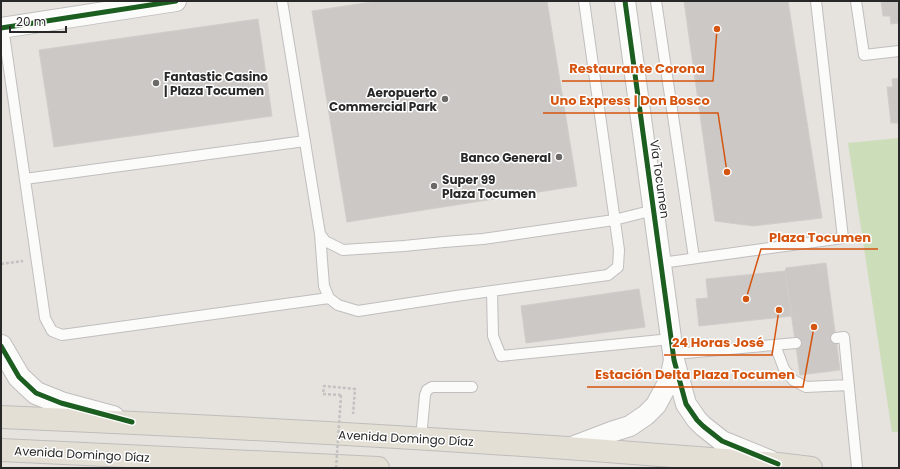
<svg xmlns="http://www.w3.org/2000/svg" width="900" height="469" font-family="Poppins,sans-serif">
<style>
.green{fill:#ccddba}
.building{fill:#cbc8c5;stroke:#d0cdca}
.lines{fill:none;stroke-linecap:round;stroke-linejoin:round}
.service-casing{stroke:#c0bebf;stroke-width:12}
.minor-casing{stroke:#c0bebf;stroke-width:22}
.tertiary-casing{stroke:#c0bebf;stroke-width:24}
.primary-casing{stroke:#bfbdbc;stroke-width:24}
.path{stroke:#c3c2c2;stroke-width:2.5;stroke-dasharray:3 2;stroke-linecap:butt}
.service{stroke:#fbfbfa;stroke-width:10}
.minor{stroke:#fbfbfa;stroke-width:20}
.tertiary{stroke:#fbfbfa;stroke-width:22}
.primary{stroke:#e3dfd4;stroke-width:22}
.path-bridge{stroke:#c3c2c2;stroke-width:2.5;stroke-dasharray:3 2;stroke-linecap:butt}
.cycleway-casing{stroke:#fff;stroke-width:8}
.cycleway{stroke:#1b5e20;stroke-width:5}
.poi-dot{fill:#6a6968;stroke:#fff;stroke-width:1.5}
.labels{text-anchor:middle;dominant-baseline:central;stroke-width:3;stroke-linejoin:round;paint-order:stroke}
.poi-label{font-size:12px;font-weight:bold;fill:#282828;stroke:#fff;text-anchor:start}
.street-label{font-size:12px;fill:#282828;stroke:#fff}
.leader{fill:none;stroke:#d5540f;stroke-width:1.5}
.callout-dot{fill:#d5540f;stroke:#fff;stroke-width:1.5}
.callout-label{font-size:13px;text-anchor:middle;font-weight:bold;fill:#d5540f;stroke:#fff;stroke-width:3;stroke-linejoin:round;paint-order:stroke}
</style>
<rect width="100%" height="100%" fill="#e6e2de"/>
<!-- green -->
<path class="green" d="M899,138V432H892L848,143Z"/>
<!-- building -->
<path class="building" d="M378,1H547L577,186L347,222L312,11Z
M684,1H788L822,218L753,226L715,221Z
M881,1H899V23L891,24L890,16H883Z
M258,19L272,116L54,147L39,50Z
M899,78V131L898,123H891L887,87H893L892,79Z
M826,263L840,370L800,375L785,271L786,268Z
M785,271L792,316L699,326L696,299L708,298L706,279Z
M639,289L645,327L526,343L521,306Z"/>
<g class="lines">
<defs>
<path id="service" d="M282,1L320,234L324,286L329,298L338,305L358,311L456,296L608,275L618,267L619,250L584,1
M656,1L694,258
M856,1L864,55L899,51
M3,27L45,318L52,331L62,335L329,298
M25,179L305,141
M320,234L325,241L343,250L404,246L444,242L483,239L614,220L654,210
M661,263L843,238L816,1
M492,291L493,336L501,356L671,339
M836,338L844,337L857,468
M775,345L784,369L793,380L806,387L849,385
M674,354L796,343
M421,438L425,395L427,390L432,387H472"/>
<path id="minor" d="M625,1L674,360L686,404L697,420L703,426L722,441L771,461
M1,28L176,1
M569,448L611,432L630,426L646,415L656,405L670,379L674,360"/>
<path id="tertiary" d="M1,346L19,377L36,393L61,403L113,417"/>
<path id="primary" d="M1,417C190,425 379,435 567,448C638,453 708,459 778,464L811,468
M1,450L378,468"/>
</defs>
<!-- service casing -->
<use href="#service" class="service-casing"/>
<!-- minor casing -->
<use href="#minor" class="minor-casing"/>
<!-- tertiary casing -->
<use href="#tertiary" class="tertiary-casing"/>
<!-- primary casing -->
<use href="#primary" class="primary-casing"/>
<!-- path -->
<path class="path" d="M1,264L23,261
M341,395L323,394L324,386L355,389L353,414"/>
<!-- service -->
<use href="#service" class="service"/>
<!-- minor -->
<use href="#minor" class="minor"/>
<!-- tertiary -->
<use href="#tertiary" class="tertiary"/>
<!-- primary -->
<use href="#primary" class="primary"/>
<!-- path-bridge -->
<path class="path-bridge" d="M336,468L341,395"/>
<defs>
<path id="cycleway" d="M625,1L674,360L686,404L697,420L703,426L722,441L778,464
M1,28L176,1
M1,346L19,377L36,393L61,403L132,422"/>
</defs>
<!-- cycleway casing -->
<use href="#cycleway" class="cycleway-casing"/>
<!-- cycleway -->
<use href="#cycleway" class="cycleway"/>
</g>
<!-- markers -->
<g class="poi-dot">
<circle cx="156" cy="83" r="4"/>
<circle cx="445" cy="99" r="4"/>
<circle cx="559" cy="157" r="4"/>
<circle cx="434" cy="186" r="4"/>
</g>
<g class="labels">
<!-- poi labels -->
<g class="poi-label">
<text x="164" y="76">Fantastic Casino<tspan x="164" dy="14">| Plaza Tocumen</tspan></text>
<text x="437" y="92" text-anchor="end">Aeropuerto<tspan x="437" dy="14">Commercial Park</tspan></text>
<text x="551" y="157" text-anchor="end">Banco General</text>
<text x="442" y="179">Super 99<tspan x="442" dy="14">Plaza Tocumen</tspan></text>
</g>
<!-- street labels -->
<g class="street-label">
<text transform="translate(660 179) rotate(82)">Vía Tocumen</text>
<text transform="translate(406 438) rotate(3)">Avenida Domingo Díaz</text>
<text transform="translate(82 454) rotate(3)">Avenida Domingo Díaz</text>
</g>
</g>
<!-- callouts -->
<path class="leader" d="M717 29L713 81H562M727 172L718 113H543M746 299L761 249H878M779 310L772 355H664M814 327L803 387H587"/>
<g class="callout-dot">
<circle cx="717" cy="29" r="4"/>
<circle cx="727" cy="172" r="4"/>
<circle cx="746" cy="299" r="4"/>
<circle cx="779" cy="310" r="4"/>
<circle cx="814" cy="327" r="4"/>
</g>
<g class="callout-label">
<text x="637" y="73">Restaurante Corona</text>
<text x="630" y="105">Uno Express | Don Bosco</text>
<text x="820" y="242">Plaza Tocumen</text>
<text x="718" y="347">24 Horas José</text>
<text x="695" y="379">Estación Delta Plaza Tocumen</text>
</g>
<!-- border -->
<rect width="900" height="469" fill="none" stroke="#282828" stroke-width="4"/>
<!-- scale -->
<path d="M10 26v6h56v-6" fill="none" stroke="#282828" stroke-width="2"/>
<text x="16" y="26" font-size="12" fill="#282828" stroke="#ffffff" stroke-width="3" paint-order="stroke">20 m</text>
</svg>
